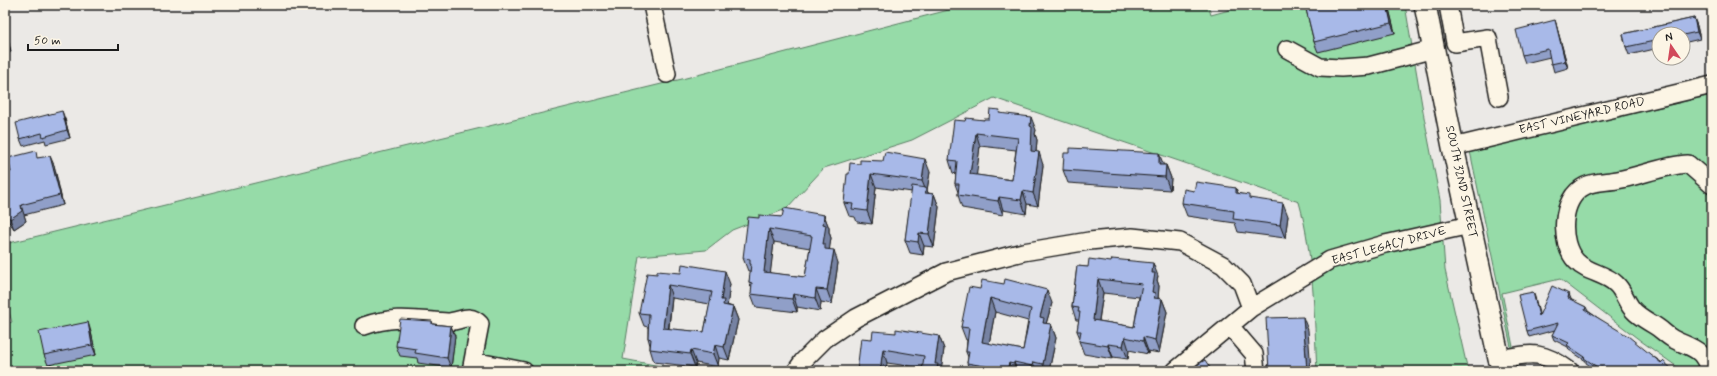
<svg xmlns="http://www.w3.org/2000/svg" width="1717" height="376" font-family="Mynerve,sans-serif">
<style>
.green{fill:#96dba8;stroke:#597c62}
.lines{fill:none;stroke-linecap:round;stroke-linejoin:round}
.minor-casing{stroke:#1c1c1c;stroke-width:20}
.major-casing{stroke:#1c1c1c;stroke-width:24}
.minor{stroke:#fcf5e5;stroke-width:17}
.major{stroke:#fcf5e5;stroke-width:21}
.wall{fill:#909fc8;stroke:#1c1c1c;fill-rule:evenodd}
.shaded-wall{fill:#7682a2;stroke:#1c1c1c}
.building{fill:#a8b9e8;stroke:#1c1c1c;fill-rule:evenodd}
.labels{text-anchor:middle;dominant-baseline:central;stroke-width:3.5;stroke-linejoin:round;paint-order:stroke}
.street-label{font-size:12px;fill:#1c1c1c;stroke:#fcf5e5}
</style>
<rect width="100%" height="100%" fill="#ebe9e6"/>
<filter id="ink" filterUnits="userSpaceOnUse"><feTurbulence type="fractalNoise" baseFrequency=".025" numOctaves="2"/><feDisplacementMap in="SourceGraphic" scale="8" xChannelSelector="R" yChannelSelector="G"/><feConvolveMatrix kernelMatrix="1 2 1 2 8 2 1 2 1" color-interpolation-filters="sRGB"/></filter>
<g filter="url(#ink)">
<!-- green -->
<path class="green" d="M968,5H1208L1211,15L1248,5H1405L1424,117L1440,200L1445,270L1468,371H1317C1314,315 1314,256 1299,202L994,98L912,140L824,168L786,209L732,230L706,250L639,256L623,359L687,371H5V324L12,322L5,299V244L682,79Z
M1712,95V371H1683L1641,341L1560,279L1502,293L1518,371H1516L1470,151Z"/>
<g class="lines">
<defs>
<path id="minor" d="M652,5L667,74
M1448,5L1455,43L1488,38L1499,97
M1287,49L1320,67L1341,68L1369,66L1434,49
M1453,147L1712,85
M364,326C394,315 416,320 447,322C460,322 469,312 480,324L471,371
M1230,326L1254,354L1256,371
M1499,359C1532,353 1542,350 1570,371
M473,361L524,371
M796,371L803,361L825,339L856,318L946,272L1023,252L1089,241L1132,237L1180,242L1223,265L1242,284L1251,308
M1175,371L1251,308L1330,260L1385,244L1470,225
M1711,371C1707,364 1705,358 1700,353C1692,346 1682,344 1673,339C1666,335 1661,329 1654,325C1647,321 1642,318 1636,313C1626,305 1625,292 1616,284C1605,273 1587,273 1576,261C1559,243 1560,198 1585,186C1595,181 1607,182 1617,180C1640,176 1665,165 1688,164L1712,185"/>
<path id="major" d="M1425,5L1453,147L1499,359L1506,371"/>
</defs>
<!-- minor casing -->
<use href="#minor" class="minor-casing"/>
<!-- major casing -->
<use href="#major" class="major-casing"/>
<!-- minor -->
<use href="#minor" class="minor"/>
<!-- major -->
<use href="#major" class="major"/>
</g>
<!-- wall -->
<path class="wall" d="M1305,5H1388L1395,33L1318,52L1314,42Z
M1694,18L1697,26L1700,39L1683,43V34H1659V48L1629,55L1626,47L1623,34Z
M1555,20L1557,28L1568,68L1554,72L1550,57L1525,63L1522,55Z
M5,37L8,39L11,52L5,53Z
M1001,113L1036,130L1035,134L1037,140L1036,152L1043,165L1038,206L1027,204L1026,214L1003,210V215L962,208L958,195V192L955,184L956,174L953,173L949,160L965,121L984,120L989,119ZM980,146L1016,150L1012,180L976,175Z
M65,119L70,138L46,144L45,140L23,146L20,139Z
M38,158L54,165L63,205L24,215L26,221L14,229L5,216V196L8,194L11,172Z
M1164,165H1166L1171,178L1170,190L1068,183L1063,170Z
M930,172L927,190L928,193L934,194L939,207L934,247L924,246L923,255L910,253L905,240L912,192L876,187L872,224L857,222L855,217L849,216L844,203L849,174Z
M1236,188L1238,193L1288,216L1285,238L1238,232L1235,223L1187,216L1182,203L1194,191Z
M824,215L829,228V232L831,238L829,249L838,263L832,304L821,302L820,311L797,307V312L756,307L751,294L752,289L749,282L751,271H748L743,258L759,218ZM774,242L810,248L805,277L770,273Z
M1077,266L1158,276L1157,280L1159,286L1158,298L1162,299L1167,312L1159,353L1148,351V354L1129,350L1128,359L1113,357V359L1084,354L1079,341L1080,338L1077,331L1079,320H1076L1072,307ZM1103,293L1139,297L1134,327L1099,321Z
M657,274L730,284L727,305L733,307L738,320L729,360L719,358L718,367L696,363L695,367L654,362L650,349V345L648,338V327L644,326L639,313ZM672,298L710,304L704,332L669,329Z
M980,289L1052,303L1046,324H1051L1056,338L1049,371H970L967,363L968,357L966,352L967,340H966L961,327ZM995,312L1028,321L1023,350L989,344Z
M1533,292L1539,315L1571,299V300L1586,307L1588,311L1674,371H1598L1586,363V361L1569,350L1568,347L1554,340L1552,335L1555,330L1529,337L1527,331Z
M432,321L433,324L451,326L455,336L451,368L418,363L417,358L400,356L396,346Z
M91,332L96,355L48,365L44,355Z
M896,333L939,336L944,349L941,369L945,370L946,371H922L923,368L887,363L872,339Z"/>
<!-- shaded-wall -->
<path class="shaded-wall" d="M1387,5H1388L1395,33L1391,23Z
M1694,18L1697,26L1700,39L1697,32Z
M1555,20L1557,28L1568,68L1565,61Z
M62,111L65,119L70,138L67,130Z
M1031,117L1036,130L1035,134L1037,140L1035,164L1031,151L1030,126Z
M976,133L980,146L975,188L970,174Z
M1039,152L1043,165L1038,206L1033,193Z
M1159,153L1164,166L1159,165Z
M50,156L54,165L63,205L60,195Z
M925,159L930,172L927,190L931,201L925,193L926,191L922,181Z
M1166,165L1171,178L1170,190L1165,177Z
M871,174L876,187L872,224L867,211Z
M1023,191L1027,204L1026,214L1021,200Z
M934,194L939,207L934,247L929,234Z
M999,197L1003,210V215L998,201Z
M1283,203L1288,216L1285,238L1280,225Z
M21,205L26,221L14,229L10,219Z
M824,215L829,228V232L831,238L829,253V262L823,244V224Z
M769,229L774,242L769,285L764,272Z
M919,233L924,246L923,255L918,242Z
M834,250L838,263L832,304L827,290Z
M1153,263L1158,276L1157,280L1159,286L1158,300L1159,311L1152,292V273Z
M725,271L730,284L727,308L728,318L721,300Z
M1098,279L1103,293L1097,333L1093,320Z
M668,285L672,298L667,341L663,328Z
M816,289L821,302L820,311L815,298Z
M1047,290L1052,303L1046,324L1049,331L1040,317Z
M1533,292L1535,297L1541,322L1539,316Z
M793,294L797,307V312L792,299Z
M1569,294L1571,299L1569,303L1568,298Z
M990,298L995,312L987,355L982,342Z
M1162,299L1167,312L1159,353L1155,340Z
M733,307L738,320L729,360L724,347Z
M1303,317L1308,330L1311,371H1307Z
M88,322L91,332L96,355L92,345Z
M1051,324L1056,338L1049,371H1046L1043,364Z
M451,326L455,336L451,368L447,358Z
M939,336L944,349L941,371H938L935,364Z
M1125,337L1129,350L1128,359L1123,346Z
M1143,337L1148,351V354L1143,341Z
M1108,344L1113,357V359L1108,346Z
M715,345L719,358L718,367L713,354Z
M883,349L887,363L886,371H880Z
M691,350L696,363L695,367L690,354Z
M1014,362L1017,371H1016L1014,364Z
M1033,362L1036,371H1034L1032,366Z
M1009,363L1012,371H1007V370Z"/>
<!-- building -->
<path class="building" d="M1305,5H1387L1391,23L1314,42Z
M1694,18L1697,32L1683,35V34H1659V40L1626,47L1623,34Z
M1555,20L1565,61L1551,64L1548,49L1522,55L1516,30Z
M5,37H7L10,49L5,50Z
M990,109L1000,110L999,113L1031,117L1030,126L1032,127L1031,151L1039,152L1033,193L1023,191L1021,200L999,197L998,201L958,195L959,184H955L957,161L949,160L954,120L965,121L966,118L984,120V119H989ZM976,133L1018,138L1012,180L970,174Z
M62,111L67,130L43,137L42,133L20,139L16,123Z
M1070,148L1159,153V165H1166L1165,177L1063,170L1064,153H1070Z
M36,151L37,158L50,156L60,195L21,205L22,211L10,219L5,211V196L8,194L5,182V173L11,172L8,158Z
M885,152L925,159L922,181L871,174L867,211L852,209L853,204L844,203L847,174H849L850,163L860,164V160L883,161Z
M1196,182L1236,188V193L1249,195V198L1283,203L1280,225L1233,219L1234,211L1182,203L1184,189L1194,191Z
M912,186L926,188L925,193L934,194L929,234L919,233L918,242L905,240Z
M784,208L824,215L823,224L826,225L823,244H825V249L834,250L827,290L816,289L815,298L793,294L792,299L751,294L752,283L749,282L751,264H750V259L743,258L748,217L759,218V215L782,217ZM769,229L812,236L805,277L764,272Z
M1089,259L1111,262L1112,259L1153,263L1152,273H1155L1152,292L1155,293L1154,298L1162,299L1155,340L1143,337V341L1125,337L1123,346L1108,344V346L1079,341L1081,331H1077L1080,312H1078L1079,308L1072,307L1077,266L1088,267ZM1098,279L1142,284L1134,327L1093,320Z
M682,264L725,271L721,300H724L723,305L733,307L724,347L715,345L713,354L691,350L690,354L650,349L651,339L648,338L649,314L639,313L647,273L657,274V271L681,273ZM668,285L712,292L704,332L663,328Z
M1005,279L1047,290L1040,317L1044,318L1043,323L1051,324L1043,364L1033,362L1032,366L1014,362V364L1009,363L1007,370L967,363L969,352H966L969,328L961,327L969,287L980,289L982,280L1004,284ZM990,298L1031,309L1023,350L982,342Z
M1552,286L1569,294L1568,298L1586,307L1585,310L1628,336L1661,363L1663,361L1674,371H1606L1601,367L1600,369L1584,358L1585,357L1567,345L1569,343L1552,335L1558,323L1527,331L1518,295L1533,292L1539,316Z
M1303,317L1307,371H1269L1266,318Z
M400,319L432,321V324L451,326L447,358L415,353L416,349L396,346Z
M88,322L92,345L44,355L39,332Z
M896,329L939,336L935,364H938L937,368L945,370V371H922L924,356L883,349L880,371H857L861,338L872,339L873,331L896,333Z
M1205,360L1212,371H1188Z"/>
</g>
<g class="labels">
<!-- street labels -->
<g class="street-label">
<text transform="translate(1582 116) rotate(-13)">EAST VINEYARD ROAD</text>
<text transform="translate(1461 182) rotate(78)">SOUTH 32ND STREET</text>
<text transform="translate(1389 246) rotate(-15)">EAST LEGACY DRIVE</text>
</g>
</g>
<!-- margin -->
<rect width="1717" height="376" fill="none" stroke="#fcf5e5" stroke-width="20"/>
<rect x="10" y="10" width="1697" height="356" fill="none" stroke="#1c1c1c" stroke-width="1.5" filter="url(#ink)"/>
<!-- north arrow -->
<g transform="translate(1671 46) rotate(347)"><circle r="19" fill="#fcf5e5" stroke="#a29e95"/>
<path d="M0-3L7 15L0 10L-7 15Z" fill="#d1495b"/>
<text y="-6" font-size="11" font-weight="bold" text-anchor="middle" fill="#1c1c1c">N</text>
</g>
<!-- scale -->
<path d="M28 44v6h90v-6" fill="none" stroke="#1c1c1c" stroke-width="2"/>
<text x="34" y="44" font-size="12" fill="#1c1c1c" stroke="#fcf5e5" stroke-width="3" paint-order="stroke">50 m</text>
</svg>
